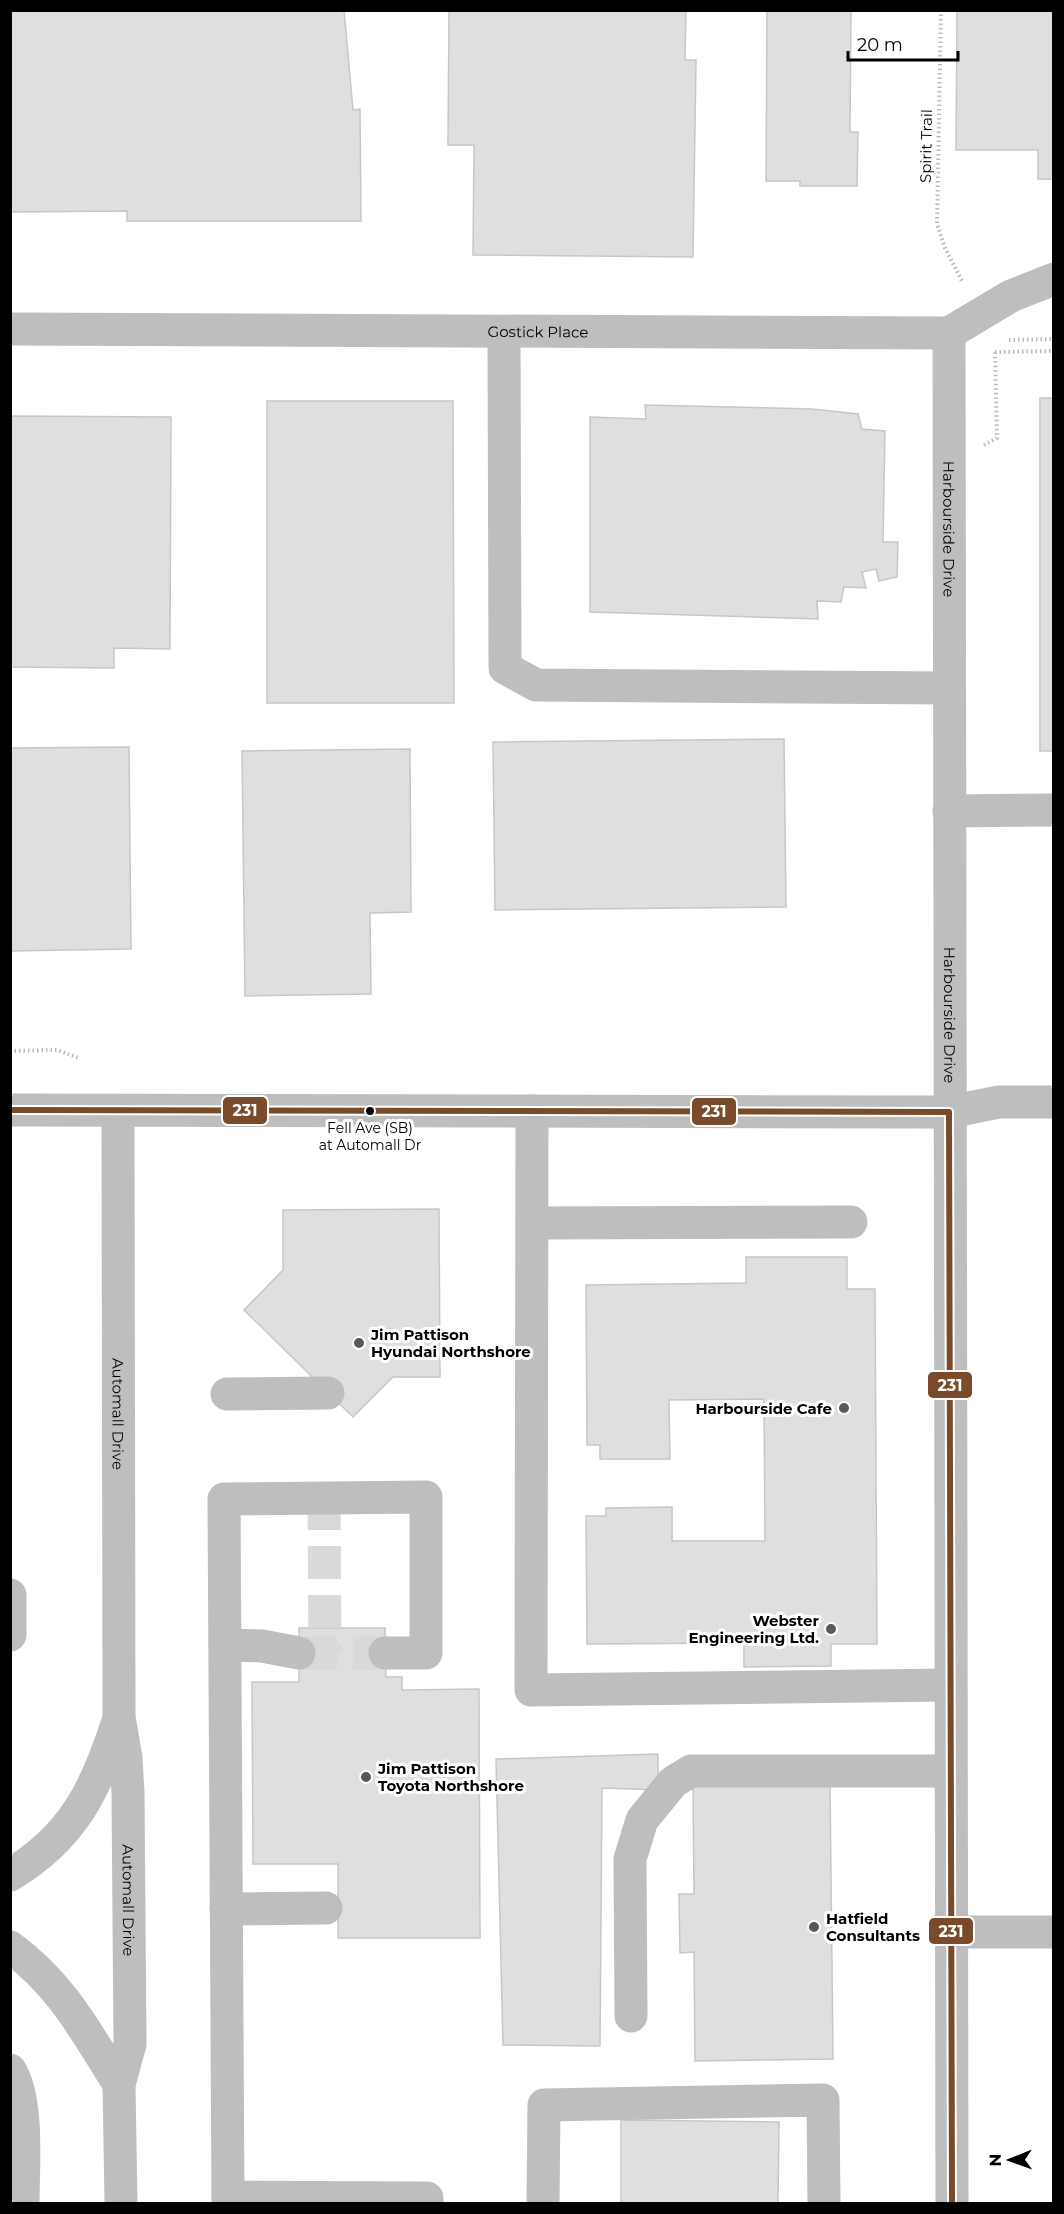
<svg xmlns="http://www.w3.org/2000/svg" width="1064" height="2214" font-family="Montserrat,sans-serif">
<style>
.building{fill:#dfdfdf;stroke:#c7c7c7;stroke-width:1.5}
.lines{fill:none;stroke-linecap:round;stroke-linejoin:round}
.minor-tunnel{stroke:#d9d9d9;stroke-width:33;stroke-dasharray:33 16;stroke-linecap:butt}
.path{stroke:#b9b9b9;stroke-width:4;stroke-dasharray:1.5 3;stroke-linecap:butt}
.minor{stroke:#bebebe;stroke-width:33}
.bus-1-casing{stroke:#fff;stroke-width:10}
.bus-1{stroke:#7a4b2a;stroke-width:6}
.bus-dot{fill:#000;stroke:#fff;stroke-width:2}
.poi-dot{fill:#595959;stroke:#fff;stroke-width:2}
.labels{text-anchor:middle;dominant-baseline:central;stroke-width:6;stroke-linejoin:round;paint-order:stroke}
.bus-label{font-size:14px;fill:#000;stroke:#fff}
.street-label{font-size:15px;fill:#000;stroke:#fff}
.poi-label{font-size:15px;font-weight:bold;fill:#000;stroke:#fff;text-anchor:start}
.line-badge{stroke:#fff;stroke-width:2}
.badge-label{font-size:16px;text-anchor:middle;font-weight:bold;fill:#fff}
</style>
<rect width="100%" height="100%" fill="#fff"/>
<!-- building -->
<path class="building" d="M10,10H344L353,110L360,109L361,221H127V211L10,212Z
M449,10H686L685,60H696L693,257L473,255L474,145H448Z
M767,10H851L850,132H858L857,186H800V181H766Z
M957,10H1054V179H1038V150H956Z
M1040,398H1054V751H1040Z
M267,401H453L454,703H267Z
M645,405L812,409L858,414L862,429L885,431L883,542H898L897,577L879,581L876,569L862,572L866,588L844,587L841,602L817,601L818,619L590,612V417L646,419Z
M10,416L171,417L170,649L114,648V668L10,667Z
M784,739L786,907L495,910L493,742Z
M129,747L131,949L10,951V748Z
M410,749L411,912L370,913L371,994L245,996L242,751Z
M439,1209L440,1377H393L353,1417L244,1310L283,1270V1210Z
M746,1257H847V1289H875L877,1644H831V1666L744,1667V1643L587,1644L586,1516H606V1508L672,1507V1541H765L764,1399L669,1400L670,1459H600V1445H587L586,1285L746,1283Z
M299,1628H385L386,1677H402V1690L479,1689L480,1938H338V1864H253L252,1682H299Z
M658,1754V1790L602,1788L600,2046L503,2045L496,1759Z
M830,1783L833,2059L695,2061L694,1952L680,1953L679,1894H694L693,1784Z
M621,2120L779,2122L778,2204H621Z"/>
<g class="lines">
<!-- minor-tunnel -->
<path class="minor-tunnel" d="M324,1497L325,1653
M304,1653H385"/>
<!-- path -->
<path class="path" d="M941,10L937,224L945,248L963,283
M1009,340L1054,339
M995,352L1054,351
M984,445L997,438L995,352
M10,1051L57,1050L79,1058"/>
<!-- minor -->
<g class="minor">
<path id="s1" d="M10,329L949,333L1011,296L1054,279"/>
<path d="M504,332L505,668L536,685L949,688"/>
<path id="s2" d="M949,333L952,2204"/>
<path d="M949,811L1054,810"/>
<path d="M10,1110L919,1112H949L999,1102H1054"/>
<path id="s3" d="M118,1111L119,1717L126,1758L128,1793L130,2044L119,2084L121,2204"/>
<path d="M532,1111L531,1690L950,1685"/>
<path d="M532,1223L851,1222"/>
<path d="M227,1394L328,1393"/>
<path d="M10,1595V1635"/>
<path d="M225,1645L262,1646L299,1653"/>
<path d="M10,1875C73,1837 96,1790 118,1721"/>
<path d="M226,1909L326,1908"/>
<path d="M951,1932H1054"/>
<path d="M10,1947C63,1986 85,2031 119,2084"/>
<path d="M631,2016L630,1859L642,1820L673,1782L691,1771H950"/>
<path d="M10,2070C29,2100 23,2167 23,2204"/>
<path d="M228,2197L427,2198V2204"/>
<path d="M228,2204L224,1499L426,1497V1653H385"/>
<path d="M543,2204L544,2105L823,2100L824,2204"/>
</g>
<defs>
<path id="bus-1" d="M10,1110L949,1112
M949,1112L952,2204"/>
</defs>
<!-- bus-1 casing -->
<use href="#bus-1" class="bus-1-casing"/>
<!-- bus-1 -->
<use href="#bus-1" class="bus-1"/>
</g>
<!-- markers -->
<circle class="bus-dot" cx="370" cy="1111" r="5"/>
<g class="poi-dot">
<circle cx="359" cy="1343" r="6"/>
<circle cx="844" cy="1408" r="6"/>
<circle cx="831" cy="1629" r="6"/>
<circle cx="366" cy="1777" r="6"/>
<circle cx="814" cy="1927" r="6"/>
</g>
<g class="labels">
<!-- bus labels -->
<g class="bus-label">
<text x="370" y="1128">Fell Ave (SB)<tspan x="370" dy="17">at Automall Dr</tspan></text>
</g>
<!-- street labels -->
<g class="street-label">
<text transform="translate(926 146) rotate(-89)">Spirit Trail</text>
<text stroke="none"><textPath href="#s1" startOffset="528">Gostick Place</textPath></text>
<text stroke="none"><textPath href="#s2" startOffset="196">Harbourside Drive</textPath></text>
<text stroke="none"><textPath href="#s2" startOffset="682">Harbourside Drive</textPath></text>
<text stroke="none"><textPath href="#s3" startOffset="303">Automall Drive</textPath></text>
<text stroke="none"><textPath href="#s3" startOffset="790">Automall Drive</textPath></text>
</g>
<!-- poi labels -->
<g class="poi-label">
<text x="371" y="1334">Jim Pattison<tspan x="371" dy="17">Hyundai Northshore</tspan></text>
<text x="832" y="1408" text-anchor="end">Harbourside Cafe</text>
<text x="819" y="1620" text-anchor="end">Webster<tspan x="819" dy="17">Engineering Ltd.</tspan></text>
<text x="378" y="1768">Jim Pattison<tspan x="378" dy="17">Toyota Northshore</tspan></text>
<text x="826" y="1918">Hatfield<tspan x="826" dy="17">Consultants</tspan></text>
</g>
</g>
<g class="line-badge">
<rect x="222" y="1096" width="46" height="29" rx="6" fill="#7a4b2a"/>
<rect x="691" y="1097" width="46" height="29" rx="6" fill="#7a4b2a"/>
<rect x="927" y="1371" width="46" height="28" rx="6" fill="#7a4b2a"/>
<rect x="928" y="1917" width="46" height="28" rx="6" fill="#7a4b2a"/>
</g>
<g class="badge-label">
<text x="245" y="1116">231</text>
<text x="714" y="1117">231</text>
<text x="950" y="1391">231</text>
<text x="951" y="1937">231</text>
</g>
<!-- border -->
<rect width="1064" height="2214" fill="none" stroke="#000000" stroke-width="24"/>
<!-- north arrow -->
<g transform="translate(1010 2160) rotate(269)" stroke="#ffffff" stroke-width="4.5" paint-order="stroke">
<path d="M0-4.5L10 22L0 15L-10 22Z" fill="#000000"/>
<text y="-9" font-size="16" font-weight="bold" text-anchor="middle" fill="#000000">N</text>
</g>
<!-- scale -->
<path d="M848 51v9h110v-9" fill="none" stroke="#000000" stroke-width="3"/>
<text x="857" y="51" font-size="18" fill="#000000" stroke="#ffffff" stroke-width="4.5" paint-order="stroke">20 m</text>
</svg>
